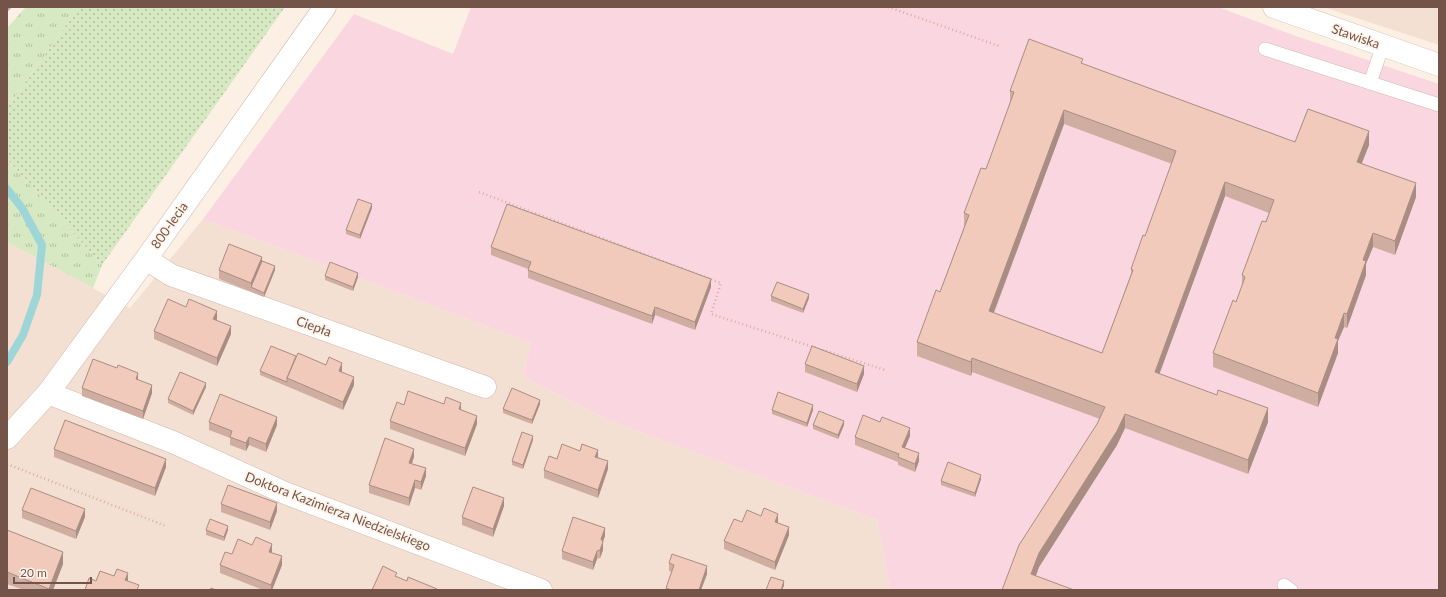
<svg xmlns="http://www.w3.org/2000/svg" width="1446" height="597" font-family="Lato,sans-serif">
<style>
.residential{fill:#f4e0d2}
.medical{fill:#fad7e0}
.grass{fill:url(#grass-tufts)}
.park{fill:url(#park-dots)}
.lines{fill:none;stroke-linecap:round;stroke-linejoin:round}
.stream{stroke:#9ed6d7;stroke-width:8}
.service-casing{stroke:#cfb8ad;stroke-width:14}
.minor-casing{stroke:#cfb8ad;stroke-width:23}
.path{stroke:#d6ad9f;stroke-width:2.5;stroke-dasharray:1 3;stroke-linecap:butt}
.service{stroke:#fff;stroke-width:13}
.minor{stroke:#fff;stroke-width:22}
.rail{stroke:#b0a2c5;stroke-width:3;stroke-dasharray:6 4;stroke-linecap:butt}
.wall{fill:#cfaea1;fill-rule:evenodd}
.shaded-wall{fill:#a98d83}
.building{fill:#f1cabb;stroke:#a98d83;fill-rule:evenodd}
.labels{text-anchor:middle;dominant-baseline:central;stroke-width:3.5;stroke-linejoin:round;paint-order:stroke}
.street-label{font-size:13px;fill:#745349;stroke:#fff4ea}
</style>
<defs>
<pattern id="grass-tufts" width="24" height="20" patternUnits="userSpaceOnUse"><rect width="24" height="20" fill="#d7e9c2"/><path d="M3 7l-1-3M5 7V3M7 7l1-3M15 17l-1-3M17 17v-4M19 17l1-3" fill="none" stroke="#b3bfa0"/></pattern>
<pattern id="park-dots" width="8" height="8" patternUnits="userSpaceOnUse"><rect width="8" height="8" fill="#d7e9c2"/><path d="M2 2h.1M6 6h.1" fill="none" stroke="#b3bfa0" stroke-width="1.8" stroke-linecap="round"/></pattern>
</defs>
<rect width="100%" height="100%" fill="#fcefe3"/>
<!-- residential -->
<path class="residential" d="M1323,7H1439V45Z
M203,219L531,343L523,377L608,420L877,520L890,590H7V242L130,308Z"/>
<!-- medical -->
<path class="medical" d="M471,7H1218L1293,35L1439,84V590H890L877,520L608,420L523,377L531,343L203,219L354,14L453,54Z"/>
<!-- grass -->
<path class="grass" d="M26,7H79L7,108V28Z
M7,159L102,265L93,288L7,242Z"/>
<!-- park -->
<path class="park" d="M79,7H285L102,265L7,159V108Z"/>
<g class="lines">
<!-- stream -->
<path class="stream" d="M7,189L22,208L42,245L37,295L23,335L7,362"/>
<defs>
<path id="service" d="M1265,49L1439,105
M1370,83L1383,45
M1284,585L1291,590"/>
<path id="minor" d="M1274,7L1439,65
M146,259L171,275L485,387
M48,393L175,443L285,493L541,590
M7,438L48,393L146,259L325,7"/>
</defs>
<!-- service casing -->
<use href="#service" class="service-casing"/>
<!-- minor casing -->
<use href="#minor" class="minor-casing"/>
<!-- path -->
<path class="path" d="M888,7L999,46
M479,192L721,283L711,314L885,370
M7,464L166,526"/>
<!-- service -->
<use href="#service" class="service"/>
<!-- minor -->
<use href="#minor" class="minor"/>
<!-- rail -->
<path class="rail" d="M7,10L10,7"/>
</g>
<!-- wall -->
<path class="wall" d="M1083,64L1295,142L1369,145L1362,163L1416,197L1395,255L1373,247L1366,264V275L1347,328L1344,327L1338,341V353L1318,407L1213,367V353L1236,302L1242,286V275L1269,213L1225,196L1159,374L1268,422L1248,474L1125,428L1117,445L1039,567L1036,576L1002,590L1097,424L1100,419L972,372L971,376L917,356V342L940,292L964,227V213L986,169L1010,104V91ZM1064,124L1172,164L1145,236L1131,269V274L1102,353L994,313Z
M372,208L360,239L346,234V230Z
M491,247L711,287L695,330L655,315L652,324L528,278V269L491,255Z
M262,261L275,270L264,297L219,279V270Z
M325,276L358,277L353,291L325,280Z
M771,296L809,298L803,313L771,301Z
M186,307L217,319L216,320L231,334L217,366L154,339V331Z
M296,356L326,365L342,371V372L354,385L343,410L260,375V371Z
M805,364L864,374L857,392L805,372Z
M138,379L152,393L143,419L82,396V388Z
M206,387L193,415L168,403V399Z
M540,404L532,424L503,413V409Z
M404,405L461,410L477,424L465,456L390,429V421Z
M772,410H813L807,427L772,414Z
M209,422L277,425L266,452L249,445L246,451L230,445V438L209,430Z
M813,425H844L838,439L813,429Z
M910,436L905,448L919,461L915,472L898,465V462L855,445V437Z
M533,440L523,469L512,465V461Z
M54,449L166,467L155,496L54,457Z
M414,457L412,464L426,476L421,490L415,488L409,506L369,493V485Z
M598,457L608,469L598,498L544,478V470L557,459Z
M981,479L975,497L941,485V481Z
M221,504L277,511L270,530L221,512Z
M504,506L493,537L462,525V517Z
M22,510L85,517L76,539L22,518Z
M761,516L778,522V523L789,535L775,570L724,549V541L742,522Z
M7,530L63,564L53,590H24L7,584Z
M206,530H228L224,541L206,535Z
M605,536L603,542V550L600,558L597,559L593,570L562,559V551Z
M272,553L282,565L272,590H263L220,573V565Z
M669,563L707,574L701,590H666V588L672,572L669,571Z"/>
<!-- shaded-wall -->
<path class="shaded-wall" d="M1064,110V124L989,325V311Z
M1369,131V145L1357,175V162Z
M1225,182V196L1155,386V372Z
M1416,183V197L1395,255V241Z
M372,204V208L360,239V235Z
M1373,233V247L1366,264V275L1347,328V314L1363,260Z
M262,257V265L251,287V283Z
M275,266V270L264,297V293Z
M358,273V277L353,291V287Z
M711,279V287L695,330V322Z
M809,294V298L803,313V309Z
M655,307V315L652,324V316Z
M217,311V319L213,327V319Z
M1344,313V327L1338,341V353L1318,407V393L1335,338Z
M231,326V334L217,366V358Z
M972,358V372L971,376V362Z
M342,363V371L339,379V371Z
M864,366V374L857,392V384Z
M138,373V381L136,379Z
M354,377V385L343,410V402Z
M206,383V387L193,415V411Z
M152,385V393L143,419V411Z
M540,400V404L532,424V420Z
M461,403V411L459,409Z
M813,405V410L807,427V423Z
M1268,408V422L1248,474V460Z
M1125,414V428L1117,445L1039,567L1031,588V574L1039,553Z
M477,416V424L465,456V448Z
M277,417V425L266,452V444Z
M844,421V425L838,439V435Z
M910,428V436L902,455V447Z
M533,436V440L523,469V465Z
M249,437V445L246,451V443Z
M414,449V457L409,471V463Z
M598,450V458L595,457Z
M919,453V461L915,472V464Z
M166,459V467L155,496V488Z
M608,461V469L598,498V490Z
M426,468V476L421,490V482Z
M981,475V479L975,497V493Z
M415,480V488L409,506V498Z
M504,498V506L493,537V529Z
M277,503V511L270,530V522Z
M85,509V517L76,539V531Z
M778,514V522L775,530V522Z
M228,526V530L224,541V537Z
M789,527V535L775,570V562Z
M605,528V536L601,547V539Z
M603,542V550L600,558V550Z
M272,544V552L269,560V552Z
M597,551V559L593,570V562Z
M63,552V564L53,590H49Z
M282,556V565L272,590H271V585Z
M707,566V574L701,590H699Z
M128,573V581L125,588V580Z
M784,581V586L782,590H781Z"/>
<!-- building -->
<path class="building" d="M1029,39L1083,59L1081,63L1295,142L1308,109L1369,131L1357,162L1416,183L1395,241L1373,233L1363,260L1366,261L1347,314L1344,313L1335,338L1338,339L1318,393L1213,353L1233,300L1236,302L1245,277L1242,275L1262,221L1266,222L1274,200L1225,182L1155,372L1217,395L1218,390L1268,408L1248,460L1125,414L1117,431L1039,553L1031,574L1074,590H1002L1019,545L1097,424L1105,407L972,358L971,362L917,342L936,290L940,292L969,215L964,213L981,168L986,169L1014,92L1010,91ZM1064,110L1176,151L1145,236L1143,235L1131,269L1133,270L1102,353L989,311Z
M358,199L372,204L360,235L346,230Z
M507,204L711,279L695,322L655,307L652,316L528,270L531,262L491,247Z
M229,244L262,257L251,283L219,270Z
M262,261L275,266L264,293L251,287Z
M330,262L358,273L353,287L325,276Z
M777,282L809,294L803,309L771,296Z
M168,299L186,307L189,299L217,311L213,319L231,326L217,358L154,331Z
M271,346L296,356L287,378V382L260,371Z
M812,346L864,366L857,384L805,364Z
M298,353L326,365L329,357L342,363L339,371L354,377L343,402L287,378Z
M93,359L117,368L118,365L138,373L136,379L152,385L143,411L82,388Z
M180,372L206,383L193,411L168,399Z
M512,388L540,400L532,420L503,409Z
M408,391L444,404L446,397L461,403L459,409L477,416L465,448L390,421L397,402L404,405Z
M778,392L813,405L807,423L772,410Z
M220,394L277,417L266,444L249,437L246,443L230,437L232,431L209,422Z
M819,411L844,421L838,435L813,425Z
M863,415L880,422L882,417L910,428L902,447L919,453L915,464L898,457L899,454L855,437Z
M65,420L166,459L155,488L54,449Z
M522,432L533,436L523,465L512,461Z
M385,438L414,449L409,463L426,468L421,482L415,480L409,498L369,485Z
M562,444L580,451L582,444L598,450L595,457L608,461L598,490L544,470L549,456L557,459Z
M948,462L981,475L975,493L941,481Z
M228,485L277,503L270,522L221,504Z
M473,487L504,498L493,529L462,517Z
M31,488L85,509L76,531L22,510Z
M764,508L778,514L775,522L789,527L775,562L724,541L734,519L742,522L747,510L761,516Z
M573,517L605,528L601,539L603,542L600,550L597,551L593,562L562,551Z
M210,519L228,526L224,537L206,530Z
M7,530L63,552L49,589L7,572Z
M256,537L272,544L269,552L282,556L271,585L220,565L225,552L232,554L238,539L252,545Z
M672,554L707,566L699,590H671L666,588L674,565L669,563Z
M383,566L397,573L395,576L407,581L408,577L437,589L436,590H372Z
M117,569L128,573L125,580L139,585L137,590H85L89,578L96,581L100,571L114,576Z
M771,577L784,581L781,590H766Z
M211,588L216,590H210Z"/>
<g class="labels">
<!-- street labels -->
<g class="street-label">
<text transform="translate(1356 36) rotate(19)">Stawiska</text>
<text transform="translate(169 225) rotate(-55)">800-lecia</text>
<text transform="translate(314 326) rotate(20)">Ciepła</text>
<text transform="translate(338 511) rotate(21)">Doktora Kazimierza Niedzielskiego</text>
</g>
</g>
<!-- border -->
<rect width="1446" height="597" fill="none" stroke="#745349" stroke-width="16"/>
<!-- scale -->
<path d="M14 577v6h77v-6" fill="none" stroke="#745349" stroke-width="2"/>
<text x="20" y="577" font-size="12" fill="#745349" stroke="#fff4ea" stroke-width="3" paint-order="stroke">20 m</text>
</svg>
